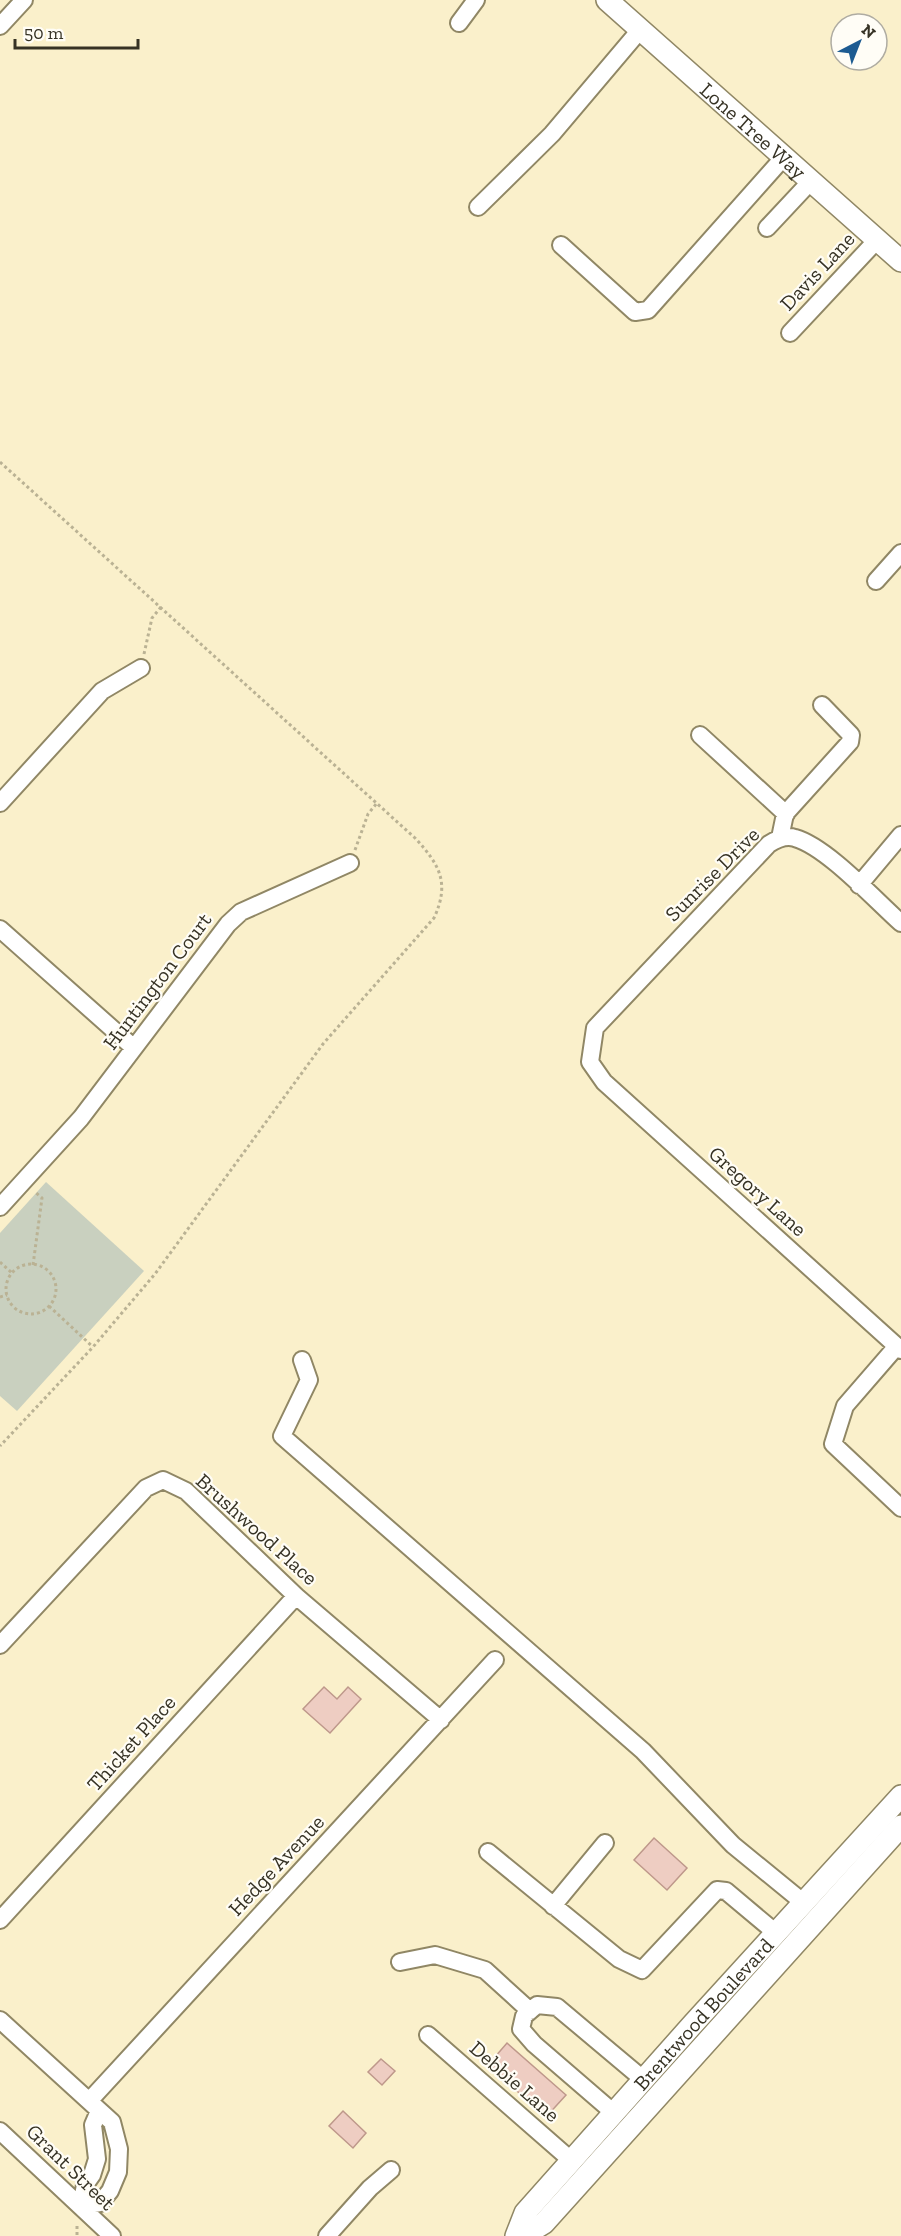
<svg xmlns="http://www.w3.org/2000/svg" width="901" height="2236" font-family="'Zilla Slab',serif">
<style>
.green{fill:#c9d0bf}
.building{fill:#eecdc2;stroke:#be988b;stroke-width:1.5}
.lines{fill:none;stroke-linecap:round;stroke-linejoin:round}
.minor-casing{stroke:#908765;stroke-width:20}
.major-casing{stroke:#908765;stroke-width:24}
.path{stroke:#bab294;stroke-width:3;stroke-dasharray:3 3;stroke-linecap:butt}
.minor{stroke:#fff;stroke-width:16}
.major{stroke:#fff;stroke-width:21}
.labels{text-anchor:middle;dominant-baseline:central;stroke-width:4.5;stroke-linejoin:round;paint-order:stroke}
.street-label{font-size:21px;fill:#363224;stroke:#fffdf6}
</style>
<rect width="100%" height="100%" fill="#faf0cb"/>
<!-- green -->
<path class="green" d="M46,1182L144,1271L17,1411L0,1396V1233Z"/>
<!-- building -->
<path class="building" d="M324,1687L337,1699L348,1687L361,1699L330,1733L303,1709Z
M654,1838L687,1868L667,1890L634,1860Z
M507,2043L566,2095L546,2117L488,2065Z
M381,2059L395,2071L382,2085L368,2072Z
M343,2111L366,2133L353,2148L329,2126Z"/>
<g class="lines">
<defs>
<path id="minor" d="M459,23L476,0
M0,26L24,0
M478,207L552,134L640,30
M767,228L811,181
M561,245L635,312L648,310L784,157
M790,333L877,240
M876,581L901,553
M700,735L786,814
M0,803L102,691L141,668
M780,838L785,814L850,742L851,735L822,705
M859,885L901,835
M901,923C875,900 827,847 795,838C786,835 777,839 769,844L595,1028L590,1062L604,1082L901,1350
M0,929L134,1048
M0,1207L81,1118L228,924L241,912L350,863
M897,1346L845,1406L833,1444L901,1508
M302,1360L309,1380L282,1436L643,1751L733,1845L804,1903
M0,1645L146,1488L163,1480L186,1491L296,1596L441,1720
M488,1852L619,1959L642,1970L717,1890L726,1891L776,1933
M553,1906L605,1843
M0,1920L296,1596
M400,1962L435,1955L485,1970L530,2011
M0,2020L112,2122L119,2149L118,2172L110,2191L100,2203L81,2206L85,2185L92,2175L97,2159L93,2125L99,2111
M428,2035L572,2161
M90,2100L495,1660
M614,2113L534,2044L521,2029L524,2016L537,2005L557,2007L644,2080
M0,2131L112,2236
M327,2236L370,2188L391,2170"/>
<g id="major">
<path id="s1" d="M607,0L901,261"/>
<path id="s2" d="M516,2236L525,2213L693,2024L901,1796"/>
<path d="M523,2236L544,2223L901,1826"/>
</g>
</defs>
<!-- minor casing -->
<use href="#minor" class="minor-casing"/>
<!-- major casing -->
<use href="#major" class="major-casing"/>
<!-- path -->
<path class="path" d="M0,462L415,838C440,865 450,883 434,918L323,1044L155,1274L93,1347L0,1446
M144,654L152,618L161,607
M355,850L368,814L377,803
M0,1262L12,1273
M6 1289a25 25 0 1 1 50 0a25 25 0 1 1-50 0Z
M33,1265L42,1198L35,1192
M0,1297L7,1295
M49,1306L93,1347
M77,2226V2236"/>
<!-- minor -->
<use href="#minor" class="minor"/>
<!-- major -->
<use href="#major" class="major"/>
</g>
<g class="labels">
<!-- street labels -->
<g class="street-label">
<text stroke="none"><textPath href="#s1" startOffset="196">Lone Tree Way</textPath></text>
<text transform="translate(817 271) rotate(-47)">Davis Lane</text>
<text transform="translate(712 874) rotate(-45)">Sunrise Drive</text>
<text transform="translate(157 981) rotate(-53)">Huntington Court</text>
<text transform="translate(758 1191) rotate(42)">Gregory Lane</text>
<text transform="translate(257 1529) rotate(42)">Brushwood Place</text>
<text transform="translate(131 1743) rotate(-48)">Thicket Place</text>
<text transform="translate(276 1865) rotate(-47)">Hedge Avenue</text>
<text stroke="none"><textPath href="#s2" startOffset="292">Brentwood Boulevard</textPath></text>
<text transform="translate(515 2081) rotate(41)">Debbie Lane</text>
<text transform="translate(71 2167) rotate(44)">Grant Street</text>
</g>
</g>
<!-- north arrow -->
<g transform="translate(859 42) rotate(42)"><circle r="28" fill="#fffdf6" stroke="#afaca2" stroke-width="1.5"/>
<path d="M0-4.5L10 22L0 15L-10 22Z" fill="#1d5b91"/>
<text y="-9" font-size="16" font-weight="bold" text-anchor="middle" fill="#363224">N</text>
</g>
<!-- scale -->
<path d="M15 39v9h123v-9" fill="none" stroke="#363224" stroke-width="3"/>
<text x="24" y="39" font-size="18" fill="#363224" stroke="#fffdf6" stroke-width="4.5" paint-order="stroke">50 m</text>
</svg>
